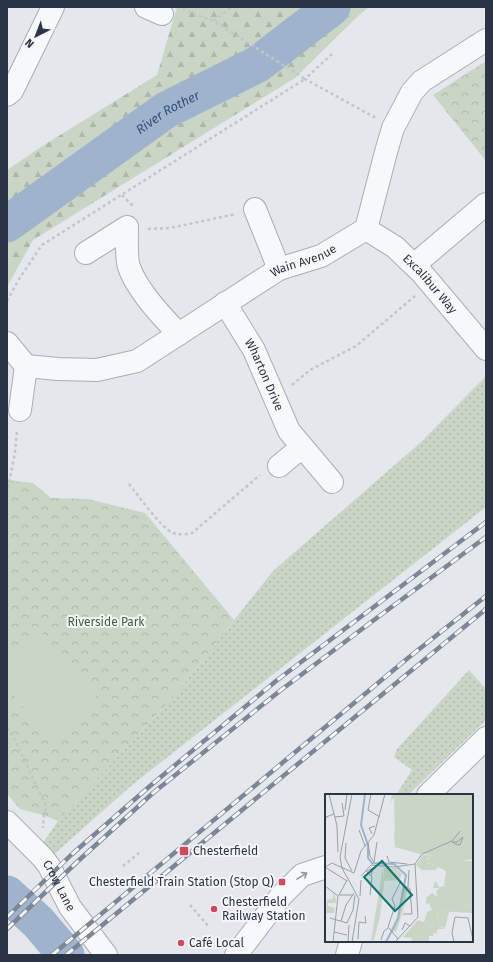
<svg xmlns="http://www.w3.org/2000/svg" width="493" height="962" font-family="'Fira Sans',sans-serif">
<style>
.grass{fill:url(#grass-dots)}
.forest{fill:url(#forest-firs)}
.park{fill:url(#park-crowns)}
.pitch{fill:#c9d6c5}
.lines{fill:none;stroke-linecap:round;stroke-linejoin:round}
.river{stroke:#9fb4cc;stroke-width:37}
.minor-casing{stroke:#a9aeb7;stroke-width:24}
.path{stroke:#c2c5cb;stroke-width:2.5;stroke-dasharray:3 3;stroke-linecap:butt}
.minor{stroke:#f7f8fa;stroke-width:22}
.rail-casing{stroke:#7d8696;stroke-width:4.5}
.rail{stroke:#f4f6f9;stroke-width:3;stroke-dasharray:9;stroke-linecap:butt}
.oneway{stroke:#9196a0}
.poi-dot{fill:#d1495b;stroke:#f4f6f9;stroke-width:1.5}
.labels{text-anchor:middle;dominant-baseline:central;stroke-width:4;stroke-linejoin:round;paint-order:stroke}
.street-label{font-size:12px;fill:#2b3445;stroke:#f4f6f9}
.park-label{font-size:12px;fill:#3f6138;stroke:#f4f6f9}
.poi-label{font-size:12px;fill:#2b3445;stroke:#f4f6f9;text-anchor:start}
.water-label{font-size:13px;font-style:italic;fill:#34527a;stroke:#f4f6f9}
.inset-river{fill:none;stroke:#9fb4cc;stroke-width:2}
.inset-road{fill:none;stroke:#9a9fa9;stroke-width:1}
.view{fill:#0f766e;fill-opacity:0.15;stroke:#0f766e;stroke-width:2}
.inset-edge{fill:none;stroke:#2b3445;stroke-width:2}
</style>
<defs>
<pattern id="grass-dots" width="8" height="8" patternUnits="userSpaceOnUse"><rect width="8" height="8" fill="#c9d6c5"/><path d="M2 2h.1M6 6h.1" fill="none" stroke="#adb8ab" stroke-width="1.8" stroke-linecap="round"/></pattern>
<pattern id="forest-firs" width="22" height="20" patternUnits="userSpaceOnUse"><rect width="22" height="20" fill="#c9d6c5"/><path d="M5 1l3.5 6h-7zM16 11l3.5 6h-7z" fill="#adb8ab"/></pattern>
<pattern id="park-crowns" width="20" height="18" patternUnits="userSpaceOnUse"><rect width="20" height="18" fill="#c9d6c5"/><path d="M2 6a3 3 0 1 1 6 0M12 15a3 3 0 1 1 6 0" fill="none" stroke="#adb8ab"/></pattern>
</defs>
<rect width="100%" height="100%" fill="#e4e7ec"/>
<!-- grass -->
<path class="grass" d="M486,376V507L132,785L53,855L43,843L58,821L174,696L273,571L420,443Z
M469,670L486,689V720L408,795H396L412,770L394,757L397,749Z"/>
<!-- forest -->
<path class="forest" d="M177,7H369L358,16L295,78L33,240L7,287V170L44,145L157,75Z"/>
<!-- park -->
<path class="park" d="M486,61V161L433,95Z
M7,480L33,483L51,498L88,499L145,513L234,620L174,696L58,821L43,815L20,809L7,794Z"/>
<!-- pitch -->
<path class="pitch" d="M41,632L100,701L53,742L7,688V661Z"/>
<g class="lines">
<!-- river -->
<g class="river">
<path id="s1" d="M7,224L166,110L258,64L332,7"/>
<path d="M7,894L38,922L66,955"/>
</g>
<defs>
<g id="minor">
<path d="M146,7L162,14"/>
<path d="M7,95L12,91L53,7"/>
<path d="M255,209L279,269"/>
<path id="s2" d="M366,229L395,247L421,272L486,349"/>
<path d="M86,253L127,227C127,237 126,259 129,267C137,290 162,317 179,334"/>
<path d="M414,265L486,204"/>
<path id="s3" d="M225,303L254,350L289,431L332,482"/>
<path id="s4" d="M7,343L26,366L58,369L97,370L137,361L279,269L321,256L366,229L386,152L393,128L412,92L422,81L486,40"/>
<path d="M20,410L26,366"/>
<path d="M279,466L302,447"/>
<path d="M428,795L486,738"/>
<path id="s5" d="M7,822L43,858L49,866L70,907L106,955"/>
<path d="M236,955L281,896L302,875L326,867"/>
<path d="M347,955L351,941"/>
</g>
</defs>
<!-- minor casing -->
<use href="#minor" class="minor-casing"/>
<!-- path -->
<path class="path" d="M214,21L232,7
M332,54L305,79L376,118
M122,195L133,206
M148,229L170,228L236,214
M7,301L19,279L42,245L305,79L214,21L183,10
M292,385L310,370L356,346L415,296
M129,484C138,495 161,528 173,533C179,535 186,534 192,533L260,475
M7,494L15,452L17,430
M7,543V557
M7,728L14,738L46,806L44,815L43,828
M123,866L139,853
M190,905L209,927"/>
<!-- minor -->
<use href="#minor" class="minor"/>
<defs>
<path id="rail" d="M7,917L71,855L150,786L276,681L486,522
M7,929L77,862L153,793L281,690L370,623L486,537
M52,955L408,658L486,596
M66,955L486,609"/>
</defs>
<!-- rail casing -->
<use href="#rail" class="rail-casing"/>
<!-- rail -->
<use href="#rail" class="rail"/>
</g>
<!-- one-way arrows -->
<defs><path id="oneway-shaft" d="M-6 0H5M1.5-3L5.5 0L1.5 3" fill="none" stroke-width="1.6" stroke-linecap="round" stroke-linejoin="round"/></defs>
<use class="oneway" href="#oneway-shaft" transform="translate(302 876) rotate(-32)"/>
<!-- markers -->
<g class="poi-dot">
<rect x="179" y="846" width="10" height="10" rx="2"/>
<rect x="278" y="878" width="8" height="8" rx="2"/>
<circle cx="214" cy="909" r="4"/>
<circle cx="181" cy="943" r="4"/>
</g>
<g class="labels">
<!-- street labels -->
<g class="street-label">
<text stroke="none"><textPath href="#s4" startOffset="337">Wain Avenue</textPath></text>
<text stroke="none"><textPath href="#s2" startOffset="85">Excalibur Way</textPath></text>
<text stroke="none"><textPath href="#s3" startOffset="82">Wharton Drive</textPath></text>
<text stroke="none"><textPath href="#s5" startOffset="83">Crow Lane</textPath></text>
</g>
<!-- park labels -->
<g class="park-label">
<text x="106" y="622">Riverside Park</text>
</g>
<!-- poi labels -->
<g class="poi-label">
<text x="193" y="851">Chesterfield</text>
<text x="274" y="882" text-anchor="end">Chesterfield Train Station (Stop Q)</text>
<text x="222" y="902">Chesterfield<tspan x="222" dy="14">Railway Station</tspan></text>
<text x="189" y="943">Café Local</text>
</g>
<!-- water labels -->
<g class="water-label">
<text stroke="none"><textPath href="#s1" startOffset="196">River Rother</textPath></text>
</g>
</g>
<!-- overview -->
<g transform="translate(325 794)">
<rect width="148" height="148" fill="#e4e7ec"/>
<path d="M69,0H148V65L137,67H148V112L139,110L119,91L121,77L100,67L108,62L70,53ZM58,73L59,90L55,122L49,146L46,147ZM112,116L124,118L120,134L114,132ZM93,126L109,131L108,142H104V148H86L87,144L78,143Z" fill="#c9d6c5"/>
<path d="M67,0L85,7L107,2L105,7L89,11L80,31L73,24L74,9L68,4L66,9ZM137,0H148V6L140,3L137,7L145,14L148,13L147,17L135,27L132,38V24L113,17L118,11L125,9L126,4ZM95,20L99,23L106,21L109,25L127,28L115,27L97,34L93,31ZM148,33V49L142,52L143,40ZM126,34L128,39H107L104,36ZM69,37L77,50L93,51L103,57L95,60L70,53ZM129,53L137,57L148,56V59L116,58ZM98,61H101L134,66L125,70L110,63L102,64L103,69L113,73L111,76H97L91,71ZM133,69L136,70L135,81L145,78L138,85L143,87H133V79L127,75ZM110,87L114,93L120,92L134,104H140L148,97V104H140L139,110L148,112V122L147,119L112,117L114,132L120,135H113L111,140L108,138L109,131L99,128L102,118L107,116L104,109L101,110V104L107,99L113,103L111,98L114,94H108ZM78,91L82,93L80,110L71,138L66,136L72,122Z" fill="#c9d6c5"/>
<path d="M59,74H71L77,80L74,86L59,87ZM9,99L12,109H3V112L10,114L9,119H1L2,106L7,105Z" fill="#c9d6c5"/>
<path class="inset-river" d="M40,0L36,31L43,51V64L47,69L69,70L81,81L73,125L61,148"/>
<path class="inset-road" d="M4,0L12,32L13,58M46,0L43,16L55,23M20,16L22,0M10,23L19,22L17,9M0,31L1,23L9,20M34,36L40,52M47,40L44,34L50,32M127,48L131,50L135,51L138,43L132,48H127M21,49L20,64L27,77M43,49L45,62L49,68M62,62L64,68L82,70M49,68L52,48M0,73L22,87M0,73L7,69L29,79M41,77L47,83L45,101M42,77L48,74L46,82M29,79L36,57L49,41L60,0M36,82L46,71L69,73L90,70L97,60L127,47L135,37M74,88L85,95M0,92L13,102L8,148M83,93L84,76M13,101H28M14,101L22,86M35,102L36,86M78,120H87L85,95M5,124L22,129L28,116L30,101M16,127L21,111L29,99M77,136L80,129L85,132M9,138L22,141M33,145L34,128L41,129L40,122M73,145L63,133L70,112L67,105L75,89M56,146L59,137L63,134M23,148L24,131M27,148L34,105L17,74L15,63L27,0M70,148L93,123L90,70M129,148L127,139L130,123L143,124L148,146"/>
<path class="view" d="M57,67L87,101L70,117L39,83Z"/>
<rect width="148" height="148" class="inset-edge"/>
</g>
<!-- border -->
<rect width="493" height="962" fill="none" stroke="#2b3445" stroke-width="16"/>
<!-- north arrow -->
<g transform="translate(36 36) rotate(222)" stroke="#f4f6f9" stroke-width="3" paint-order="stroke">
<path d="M0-3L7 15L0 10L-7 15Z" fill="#2b3445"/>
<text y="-6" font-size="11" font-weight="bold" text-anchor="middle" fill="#2b3445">N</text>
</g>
</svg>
